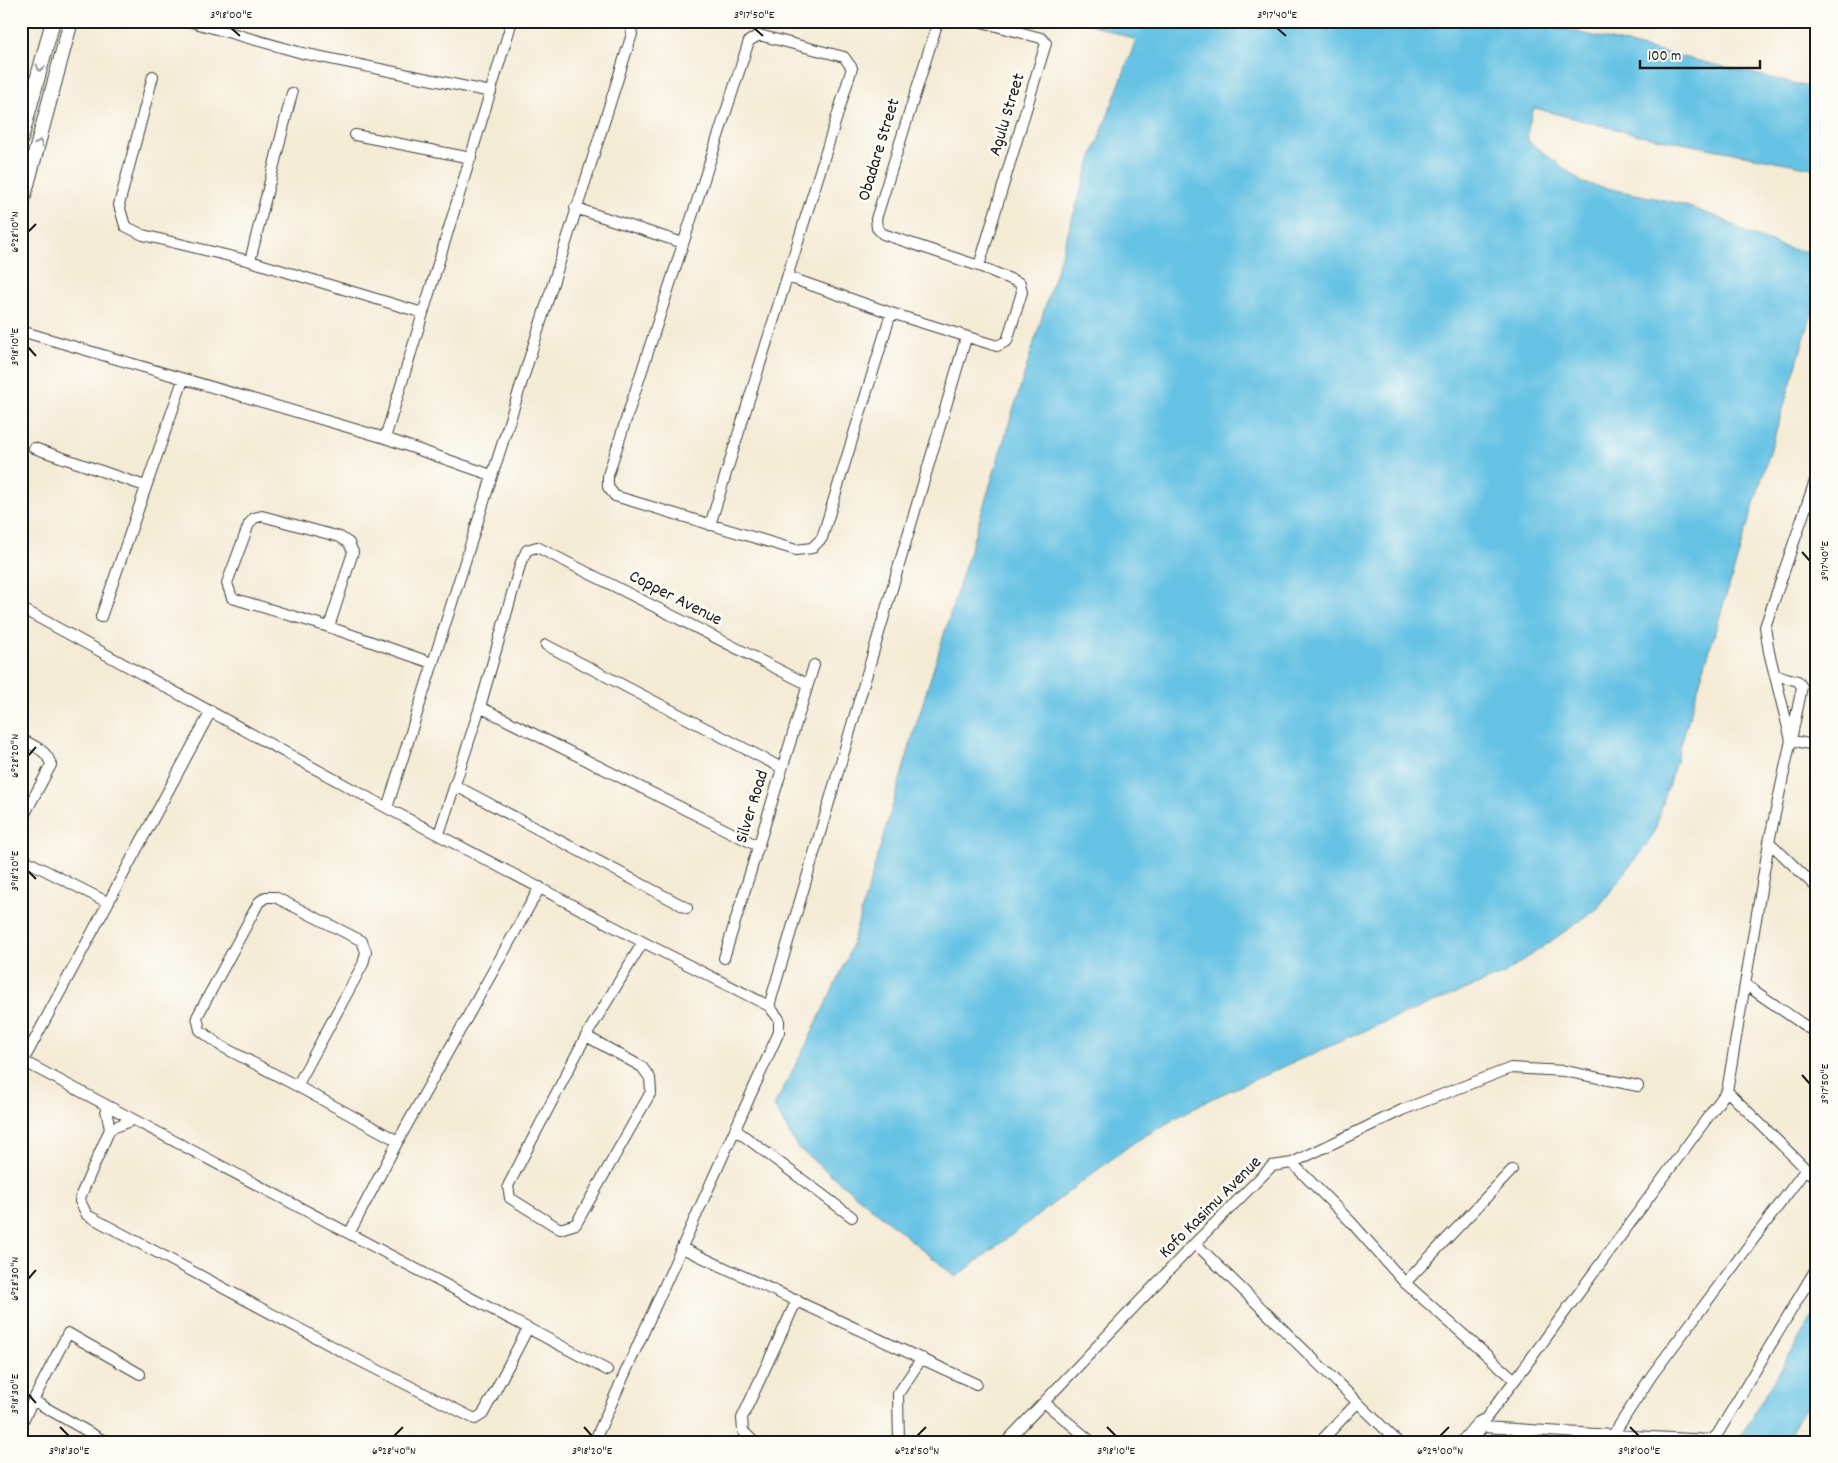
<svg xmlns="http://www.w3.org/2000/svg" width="1838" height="1463" font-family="Dekko,sans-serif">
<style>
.water{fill:#66c2e4;stroke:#416f80}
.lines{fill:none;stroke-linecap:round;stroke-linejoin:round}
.minor-casing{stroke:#3c3b38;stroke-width:12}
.secondary-casing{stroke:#3c3b38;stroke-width:16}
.minor{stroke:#fff;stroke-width:10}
.secondary{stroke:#fff;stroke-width:14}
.oneway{stroke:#999}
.ticks{fill:none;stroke:#1c1c1c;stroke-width:2}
.labels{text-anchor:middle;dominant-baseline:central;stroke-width:5;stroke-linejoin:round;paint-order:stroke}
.street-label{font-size:18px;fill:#1c1c1c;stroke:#fdfcf7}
.neatline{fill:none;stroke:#1c1c1c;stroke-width:2}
.ticks-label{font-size:12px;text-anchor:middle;fill:#1c1c1c}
</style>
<rect width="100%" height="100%" fill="#fdfcf7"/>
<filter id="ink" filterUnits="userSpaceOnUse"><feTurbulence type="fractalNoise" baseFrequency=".02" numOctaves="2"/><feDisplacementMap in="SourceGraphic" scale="10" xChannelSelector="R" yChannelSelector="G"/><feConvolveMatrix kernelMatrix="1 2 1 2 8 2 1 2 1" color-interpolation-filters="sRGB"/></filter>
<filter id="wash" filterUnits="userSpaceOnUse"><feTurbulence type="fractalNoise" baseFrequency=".0096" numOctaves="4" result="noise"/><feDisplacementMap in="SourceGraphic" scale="20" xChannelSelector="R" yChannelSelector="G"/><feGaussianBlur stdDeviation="1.12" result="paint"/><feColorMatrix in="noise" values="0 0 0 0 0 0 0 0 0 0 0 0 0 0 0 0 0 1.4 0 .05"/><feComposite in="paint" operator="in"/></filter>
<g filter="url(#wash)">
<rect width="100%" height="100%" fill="#f4ebd5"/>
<!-- water -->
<path class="water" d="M1082,21H1531L1800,85L1817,87V169L1635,134L1534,108L1528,128V141L1583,183L1678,203L1722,219L1749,234L1790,249L1817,253V297L1653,836L1597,909L1504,974L1373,1027L1204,1102L1133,1143L956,1277L797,1147L774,1106L807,1043L848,957L917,722L1088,168L1136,40Z
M1817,1309V1388L1785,1442H1737Z"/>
</g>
<g filter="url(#ink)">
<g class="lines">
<defs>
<path id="minor" d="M188,21L302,53L491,92
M978,21L1041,38L1046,43L979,266
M153,76L119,205L125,226L143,235L250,261L423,313
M355,135L471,158
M575,208L683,243
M250,261L292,93
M788,277L891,313L997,346L1007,341L1022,292L1020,283L979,266L883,234L877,228L876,219L938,21
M21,331L385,438L491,475
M385,438L512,21
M34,448L145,486
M710,525L852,68L844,57L759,35L749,41L608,475V487L615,496L796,550L812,548L822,538L891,313
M21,608L387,808L643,942L769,1006L779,1019V1032L594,1442
M101,617L183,380
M329,627L353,552L349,543L340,537L262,516L254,518L249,524L227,583L232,598L329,627L432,663
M546,645L782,768
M1775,675L1798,681L1802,687L1791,740L1817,746
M480,707L758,846
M21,739C34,746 47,750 51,765L21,821
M456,786L687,908
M387,808L632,34L630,21
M439,834L480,707L521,562L527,550L537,547L807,684
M1769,842L1817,888
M21,858L107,902
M266,897H275L362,941L366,952L363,964L297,1086L221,1046L200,1030L197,1017L259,902Z
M724,958L814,665
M1746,985L1817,1034
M769,1006L966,338
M586,1036L642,1067L650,1078L651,1092L576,1224L560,1229L510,1198L508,1186L586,1036L643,942
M23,1061L607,1370
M21,1065L211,711
M297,1086L398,1141
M105,1105L110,1129
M133,1120L110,1129L81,1195L80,1201L87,1215L356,1359L475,1419L483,1414L527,1330
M736,1130L852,1217
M1292,1163L1351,1222L1405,1283L1515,1380
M1806,1169L1817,1180
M350,1232L398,1141L540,887
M1195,1243L1398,1442
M682,1248L976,1384
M1405,1283L1512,1170
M34,1401L106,1442
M1045,1403L1092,1442
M1477,1423L1483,1427L1613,1435L1652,1375L1806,1169L1727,1091
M21,1424L68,1333L140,1374
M1613,1435L1711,1440L1717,1435L1817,1267
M754,1442L743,1431L742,1418L797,1300
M899,1442L898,1394L922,1358
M1006,1442L1195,1243L1272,1166L1292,1163L1402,1110L1511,1068L1565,1071L1638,1086
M1320,1442L1357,1403
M1461,1442L1477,1423L1486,1418L1515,1380L1727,1091L1769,842L1791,740L1769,652L1765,627L1817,475
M1471,1442L1483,1427L1485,1422"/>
<path id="secondary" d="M21,139L53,21
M21,207L71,21"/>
</defs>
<!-- minor casing -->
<use href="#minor" class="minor-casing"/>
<!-- secondary casing -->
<use href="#secondary" class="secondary-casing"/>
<!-- minor -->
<use href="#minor" class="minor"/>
<!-- secondary -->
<use href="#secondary" class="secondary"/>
</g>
<!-- one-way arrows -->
<defs><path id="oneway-chevron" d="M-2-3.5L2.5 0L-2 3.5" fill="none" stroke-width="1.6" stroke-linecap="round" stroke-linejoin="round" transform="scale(1.25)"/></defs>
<g class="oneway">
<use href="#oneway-chevron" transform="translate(40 68) rotate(105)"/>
<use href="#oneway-chevron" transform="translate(39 143) rotate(-75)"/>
</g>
</g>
<!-- ticks -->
<path class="ticks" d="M231,28L240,36M754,28L763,36M1277,28L1286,36M28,232L36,224M28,347L36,356M1802,552L1810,561M28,756L36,747M28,871L36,879M1802,1075L1810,1084M28,1279L36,1270M28,1394L36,1403M60,1427L69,1436M584,1427L592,1436M1107,1427L1116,1436M1630,1427L1639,1436M394,1436L403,1427M917,1436L926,1427M1440,1436L1449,1427"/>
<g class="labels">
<!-- street labels -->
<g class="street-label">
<text transform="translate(1008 115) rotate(-73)">Agulu Street</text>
<text transform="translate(880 150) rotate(-73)">Obadare Street</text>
<text transform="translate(675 599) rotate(27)">Copper Avenue</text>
<text transform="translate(753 807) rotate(-73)">Silver Road</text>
<text transform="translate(1211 1208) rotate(-45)">Kofo Kasimu Avenue</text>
</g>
</g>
<!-- margin -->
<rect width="1838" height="1463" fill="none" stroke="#fdfcf7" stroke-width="55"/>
<!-- scale -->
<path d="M1640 60v8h120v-8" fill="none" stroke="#1c1c1c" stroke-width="2.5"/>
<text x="1648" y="60" font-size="15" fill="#1c1c1c" stroke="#fdfcf7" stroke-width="4" paint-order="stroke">100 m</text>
<rect x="28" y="28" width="1782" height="1408" class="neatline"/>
<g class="ticks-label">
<text x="231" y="18">3°18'00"E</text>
<text x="754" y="18">3°17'50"E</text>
<text x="1277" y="18">3°17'40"E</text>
<text transform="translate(14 232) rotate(-90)" y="4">6°28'10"N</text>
<text transform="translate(14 347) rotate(-90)" y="4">3°18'10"E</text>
<text transform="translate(1824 561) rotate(-90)" y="4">3°17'40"E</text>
<text transform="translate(14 756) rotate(-90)" y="4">6°28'20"N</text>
<text transform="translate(14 871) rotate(-90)" y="4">3°18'20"E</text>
<text transform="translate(1824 1084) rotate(-90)" y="4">3°17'50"E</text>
<text transform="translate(14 1279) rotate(-90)" y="4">6°28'30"N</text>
<text transform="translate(14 1394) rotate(-90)" y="4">3°18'30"E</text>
<text x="69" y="1454">3°18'30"E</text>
<text x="394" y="1454">6°28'40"N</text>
<text x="592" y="1454">3°18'20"E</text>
<text x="917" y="1454">6°28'50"N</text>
<text x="1116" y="1454">3°18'10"E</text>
<text x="1440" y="1454">6°29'00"N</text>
<text x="1639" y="1454">3°18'00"E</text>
</g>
</svg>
